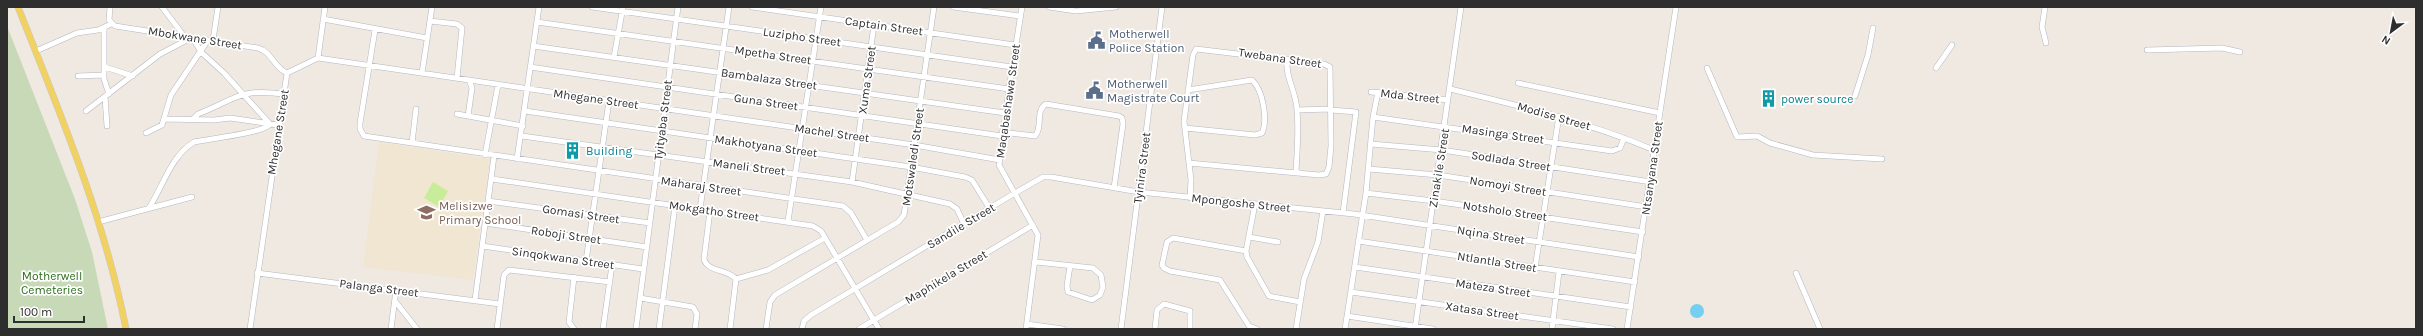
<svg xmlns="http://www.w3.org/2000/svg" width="2423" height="336" font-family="Karla,sans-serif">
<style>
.education{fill:#f0e6d1}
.cemetery{fill:#c8d9b8}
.pitch{fill:#c9ec9a}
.water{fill:#75cff0}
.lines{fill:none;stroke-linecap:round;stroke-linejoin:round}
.minor-casing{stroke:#b4b7c1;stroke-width:6}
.major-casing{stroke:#c9c9c9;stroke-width:7}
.minor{stroke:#fff;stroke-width:5}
.major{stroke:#f2d163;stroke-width:6}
.labels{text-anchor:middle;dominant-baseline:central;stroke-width:3.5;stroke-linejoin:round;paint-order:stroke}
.street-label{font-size:12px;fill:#2e2e2e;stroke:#fff}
.service-label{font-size:12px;fill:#4e5e75;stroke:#fff;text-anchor:start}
.culture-label{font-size:12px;fill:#0d838f;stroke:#fff;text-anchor:start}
.education-label{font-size:12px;fill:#785e54;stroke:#fff;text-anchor:start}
.park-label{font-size:12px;fill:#2c6e1b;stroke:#fff}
</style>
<rect width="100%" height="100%" fill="#efe9e1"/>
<!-- education -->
<path class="education" d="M379,142L490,159L473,280L363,267Z"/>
<!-- cemetery -->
<path class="cemetery" d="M7,26L75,199L92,252L108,329H7Z"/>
<!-- pitch -->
<path class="pitch" d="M433,182L448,191L439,207L424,198Z"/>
<!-- water -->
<path class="water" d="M1690 311a7 7 0 1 1 14 0a7 7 0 1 1-14 0Z"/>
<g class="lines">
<defs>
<path id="minor" d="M110,7L109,20L115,26L258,48C272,52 274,68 287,73
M162,7L184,36
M592,7L1012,67
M752,7L1015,45
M953,7L1020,16
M1022,7L1009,89L999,165L1038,235L1026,329
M1049,7L1076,11L1116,7
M2045,7L2042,27L2046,43
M323,19L427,38
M430,21L457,24L462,28L457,78
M537,22L1009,89
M104,28V79L109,94
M375,30L360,123V129L364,136L843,206L851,213L867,240
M213,40L218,7
M533,46L1005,113
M2147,50L2222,48L2240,52
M36,51L77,33L98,30L111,24
M614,57L623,7
M318,58L325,7
M1287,59C1285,77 1296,91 1297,110C1299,131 1297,152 1296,172
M105,67L133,76
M530,67L1002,136
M1707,68L1737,137L1757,136L1770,143L1813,155L1882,159
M1936,68L1952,45
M422,73L432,7
M78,76L104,75
M1518,83L1660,113
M1450,89C1520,106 1588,122 1654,150
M1371,92L1448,100
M1855,96L1868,55L1873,28
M105,97L107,126
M1297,110L1331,109
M1331,110L1356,112L1343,213
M86,111L160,54L185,41L188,37
M525,111L911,167L965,177L972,180L990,209
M457,114L523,126
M468,116L472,88L469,80
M1373,117L1612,151L1620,148L1624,138
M164,119L214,120L230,118L278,125
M193,119L198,114C236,99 239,88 284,94
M1185,128L1255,135L1262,133C1268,120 1263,90 1252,80L1188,90
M1002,132L1035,136C1043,128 1035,110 1046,104L1119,116L1122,118L1123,124L1114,188
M146,133L162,125L171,95L208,40
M522,136L852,182L950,204L957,209L964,224
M412,143L416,109
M1371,144L1442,150L1651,182
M485,155L498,85
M517,159L539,7
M1189,163L1319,175L1326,174L1329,167L1331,146L1330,67L1324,64L1196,49L1193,55L1184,121L1191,180L1190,198
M1369,169L1438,175L1647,207
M492,179L813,226L821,231L879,329
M852,182L874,25
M1366,193L1434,201L1643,232
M488,201L650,223
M1255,204L1246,251L1247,257L1269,296L1300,302
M149,208C163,186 171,156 194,142C208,139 265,133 270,124L224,73L201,52L192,37
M700,209L729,7
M710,211L704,259C707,272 728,269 736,279L730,329
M788,221L821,7
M98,222L192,197
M485,223L647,247
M1249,237L1278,242
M1358,241L1635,282
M482,246L643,269
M1246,251L1173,238L1167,242L1162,265L1164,268L1170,271L1220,280L1249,326L1257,329
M586,261L609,101
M1036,262L1093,268L1101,275L1103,287L1100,295L1092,300L1068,292L1067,286L1070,266
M1355,267L1631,307
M1535,268L1559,116
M257,273L500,304
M1796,273L1820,329
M574,277L569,322L574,329
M736,279L768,270L825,238
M1351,292L1613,329
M640,298L693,307L697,314L695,329
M475,300L494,156
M395,301L417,329
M1347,316L1433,329
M1027,324L1063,329
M250,329L287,73L318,58L914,145L1000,160
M391,329L396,290
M497,329L504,275L509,270L610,282
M603,329L612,265
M636,329L678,7
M659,329L675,206
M766,329L770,302L775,295L898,222L904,215L934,7
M802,329L804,321L811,315L1015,193L1043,177H1051L1139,192L1354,214L1639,257
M859,329L1033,225
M1121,329L1162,7
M1155,329L1157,310L1164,304L1190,311V329
M1296,329L1304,279L1318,242L1323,211
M1345,329L1366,193L1373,117L1378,92
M1415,329L1461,7
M1552,329L1559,272
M1627,329L1676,7"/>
<path id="major" d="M18,7C60,113 104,217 126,329"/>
</defs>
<!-- minor casing -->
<use href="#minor" class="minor-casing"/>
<!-- major casing -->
<use href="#major" class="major-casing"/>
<!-- minor -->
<use href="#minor" class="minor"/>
<!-- major -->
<use href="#major" class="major"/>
</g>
<!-- icons -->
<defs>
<symbol id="civic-bare" viewBox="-9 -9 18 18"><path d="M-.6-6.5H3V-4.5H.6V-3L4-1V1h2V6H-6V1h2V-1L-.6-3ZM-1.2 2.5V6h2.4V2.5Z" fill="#5c6f8a" stroke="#fff" stroke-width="2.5" paint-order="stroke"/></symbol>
<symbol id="building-bare" viewBox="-9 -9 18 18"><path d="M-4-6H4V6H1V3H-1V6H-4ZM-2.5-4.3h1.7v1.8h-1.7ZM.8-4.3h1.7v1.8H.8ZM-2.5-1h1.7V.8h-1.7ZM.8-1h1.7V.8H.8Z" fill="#0f9aa8" stroke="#fff" stroke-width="2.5" paint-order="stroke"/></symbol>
<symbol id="school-bare" viewBox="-9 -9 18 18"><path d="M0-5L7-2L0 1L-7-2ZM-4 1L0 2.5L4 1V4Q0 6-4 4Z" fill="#8d6e63" stroke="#fff" stroke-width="2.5" paint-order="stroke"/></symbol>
</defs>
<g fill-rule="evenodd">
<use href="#civic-bare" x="1084" y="28" width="25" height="25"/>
<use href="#civic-bare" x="1082" y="78" width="25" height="25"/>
<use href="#building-bare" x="1756" y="86" width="25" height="25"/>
<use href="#building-bare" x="560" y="138" width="25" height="25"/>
<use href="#school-bare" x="414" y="200" width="25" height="25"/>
</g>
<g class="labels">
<!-- street labels -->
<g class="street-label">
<text transform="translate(884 26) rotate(8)">Captain Street</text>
<text transform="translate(802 37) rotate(8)">Luzipho Street</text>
<text transform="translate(195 38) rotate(9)">Mbokwane Street</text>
<text transform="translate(773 55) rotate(8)">Mpetha Street</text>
<text transform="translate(1280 58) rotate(8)">Twebana Street</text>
<text transform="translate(769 79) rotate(8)">Bambalaza Street</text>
<text transform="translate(867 80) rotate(-82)">Xuma Street</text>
<text transform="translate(1410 96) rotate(6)">Mda Street</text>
<text transform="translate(596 99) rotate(8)">Mhegane Street</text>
<text transform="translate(1008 101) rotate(-82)">Maqabashawa Street</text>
<text transform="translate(766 102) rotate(8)">Guna Street</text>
<text transform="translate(1554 116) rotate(16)">Modise Street</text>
<text transform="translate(663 120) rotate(-83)">Tyityaba Street</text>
<text transform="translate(278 132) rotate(-81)">Mhegane Street</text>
<text transform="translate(832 133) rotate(8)">Machel Street</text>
<text transform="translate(1503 134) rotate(8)">Masinga Street</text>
<text transform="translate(766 146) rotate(8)">Makhotyana Street</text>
<text transform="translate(913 157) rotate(-82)">Motswaledi Street</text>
<text transform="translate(1511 161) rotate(9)">Sodlada Street</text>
<text transform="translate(749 167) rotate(7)">Maneli Street</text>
<text transform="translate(1142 168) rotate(-83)">Tyinira Street</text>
<text transform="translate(1439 168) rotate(-81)">Zinakile Street</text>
<text transform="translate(1652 168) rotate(-82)">Ntsanyana Street</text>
<text transform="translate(701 186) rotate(8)">Maharaj Street</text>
<text transform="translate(1508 186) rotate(9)">Nomoyi Street</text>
<text transform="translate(1241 203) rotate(6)">Mpongoshe Street</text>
<text transform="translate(714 211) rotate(8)">Mokgatho Street</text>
<text transform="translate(1505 211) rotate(8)">Notsholo Street</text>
<text transform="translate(581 214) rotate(8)">Gomasi Street</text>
<text transform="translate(961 226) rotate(-31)">Sandile Street</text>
<text transform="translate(566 235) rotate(8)">Roboji Street</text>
<text transform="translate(1491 235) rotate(9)">Nqina Street</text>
<text transform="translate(563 258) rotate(8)">Sinqokwana Street</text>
<text transform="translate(1497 262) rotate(9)">Ntlantla Street</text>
<text transform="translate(946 277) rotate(-31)">Maphikela Street</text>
<text transform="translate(379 288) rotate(7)">Palanga Street</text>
<text transform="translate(1493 288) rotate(8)">Mateza Street</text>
<text transform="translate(1482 311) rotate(8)">Xatasa Street</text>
</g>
<!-- service labels -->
<g class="service-label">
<text x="1109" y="34">Motherwell<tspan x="1109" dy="14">Police Station</tspan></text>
<text x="1107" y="84">Motherwell<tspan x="1107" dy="14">Magistrate Court</tspan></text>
</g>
<!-- culture labels -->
<g class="culture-label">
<text x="1781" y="99">power source</text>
<text x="586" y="151">Building</text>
</g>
<!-- education labels -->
<g class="education-label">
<text x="439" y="206">Melisizwe<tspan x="439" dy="14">Primary School</tspan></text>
</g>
<!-- park labels -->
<g class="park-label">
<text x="52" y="276">Motherwell<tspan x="52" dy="14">Cemeteries</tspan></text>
</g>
</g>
<!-- border -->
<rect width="2423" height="336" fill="none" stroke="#2e2e2e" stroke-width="16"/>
<!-- north arrow -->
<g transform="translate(2391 32) rotate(212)" stroke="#ffffff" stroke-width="3" paint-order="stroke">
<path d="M0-3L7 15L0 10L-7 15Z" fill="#2e2e2e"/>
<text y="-6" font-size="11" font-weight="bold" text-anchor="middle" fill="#2e2e2e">N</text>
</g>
<!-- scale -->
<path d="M14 316v6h70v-6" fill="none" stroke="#2e2e2e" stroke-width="2"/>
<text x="20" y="316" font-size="12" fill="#2e2e2e" stroke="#ffffff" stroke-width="3" paint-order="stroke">100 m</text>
</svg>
